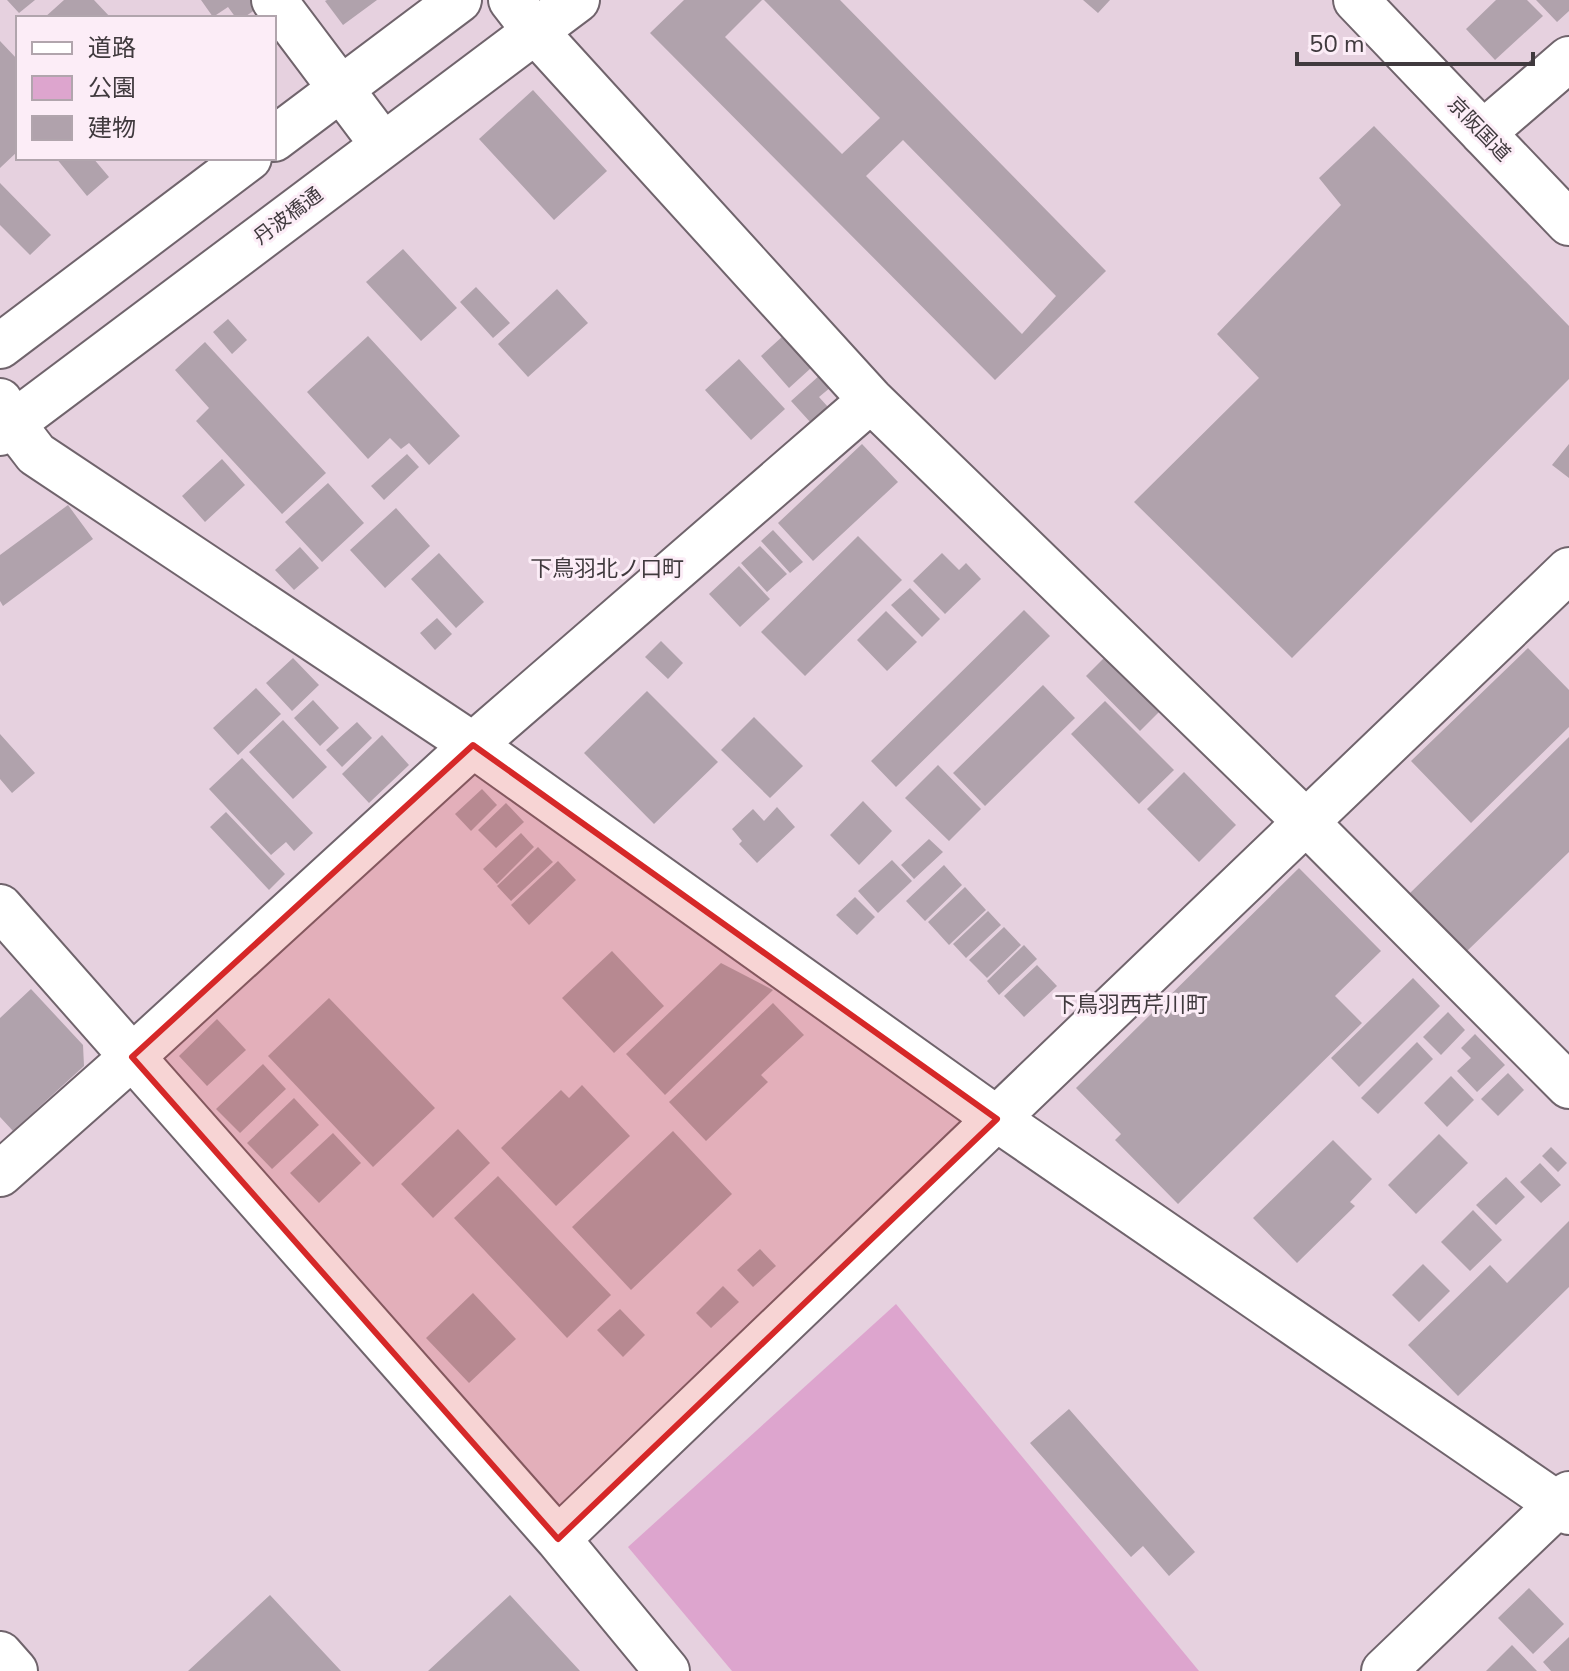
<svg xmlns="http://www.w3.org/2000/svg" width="1569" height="1671" font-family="'Nunito Sans','Noto Sans JP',sans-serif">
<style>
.built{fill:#e6d1df;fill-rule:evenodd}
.green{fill:#dda5ce}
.building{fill:#b0a2ac;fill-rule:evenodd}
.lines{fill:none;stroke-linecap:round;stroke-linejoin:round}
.minor-casing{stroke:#70646c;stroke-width:48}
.highway-casing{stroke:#70646c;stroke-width:48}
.minor{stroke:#fff;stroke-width:44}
.highway{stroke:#fff;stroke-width:44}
.marked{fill:#d62828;fill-opacity:0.2;stroke:#d62828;stroke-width:6;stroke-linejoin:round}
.labels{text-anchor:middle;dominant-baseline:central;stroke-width:6;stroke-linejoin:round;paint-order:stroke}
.street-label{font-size:20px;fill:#403a3e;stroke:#fcedf7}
.neighbourhood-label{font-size:22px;fill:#403a3e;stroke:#fcedf7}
</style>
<rect width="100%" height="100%" fill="#eee0ea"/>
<!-- built -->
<path class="built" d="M0,0H1569V1671H0ZM18,18H274V158H18Z"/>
<!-- green -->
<path class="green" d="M896,1304L1199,1671H732L628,1547Z"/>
<!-- building -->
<path class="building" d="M7,0H35L19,13Z
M64,0H94L111,18H44Z
M201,0H261L264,4L243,18H236L228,7L213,17Z
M327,0H377L343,25L325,1Z
M684,0H762L725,37L842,154L880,118L764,0H840L1106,271L995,380L650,33ZM903,140L1056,296L1022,334L866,176Z
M1083,0H1110L1098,13Z
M1496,0H1527L1543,16L1495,60L1466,29Z
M1536,0H1569V11L1557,22Z
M0,41L18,60V151L0,168Z
M533,90L607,171L554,220L479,139Z
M1374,126L1569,326V379L1292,658L1134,502L1259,378L1217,334L1341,205L1319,178Z
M56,158H93L109,177L87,196Z
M0,183L51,235L30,255L0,225Z
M403,249L457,308L421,341L366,282Z
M476,287L510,323L493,338L460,302Z
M557,289L588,323L528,377L498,344Z
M228,319L247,340L232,354L213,332Z
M368,336L460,436L429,465L409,443L401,449L390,438L368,459L307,392Z
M783,336L811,368L789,388L761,356Z
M205,342L326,473L282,514L196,421L209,408L175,370Z
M739,359L785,409L751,440L705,390Z
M820,375L831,387L819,397L828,407L811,423L791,401Z
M862,444L898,482L813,561L778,523Z
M1569,444V478L1552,465Z
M407,454L419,467L384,500L371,486Z
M222,459L245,485L205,522L182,496Z
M328,483L364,523L322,562L285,522Z
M68,505L93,539L3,606L0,601V555Z
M396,508L430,546L385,588L350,550Z
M773,530L803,562L790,573L761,541Z
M858,536L902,580L805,676L761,632Z
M760,546L787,574L767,592L741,563Z
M300,547L319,568L294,590L275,570Z
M439,553L484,602L456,628L411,579Z
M942,553L959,570L966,563L981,579L945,614L913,581Z
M739,566L770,599L740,627L709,594Z
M910,588L940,619L922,637L891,605Z
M1024,610L1050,636L896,787L871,761Z
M886,611L917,642L887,671L857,640Z
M437,618L452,634L435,650L420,633Z
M661,641L683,663L668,679L645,657Z
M1528,648L1569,690V727L1471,823L1411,761Z
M1108,654L1162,709L1140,731L1086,676Z
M293,658L319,685L292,711L266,683Z
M1043,685L1075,718L985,806L953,773Z
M256,688L281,714L238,755L213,728Z
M647,691L718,762L654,824L584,753Z
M313,700L339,728L320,746L294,718Z
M1105,701L1174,770L1139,804L1071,734Z
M754,717L803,766L770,798L721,750Z
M283,720L327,767L293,799L249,752Z
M357,722L372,738L342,767L326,750Z
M0,734L35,773L12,793L0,779Z
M382,735L409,765L369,803L342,774Z
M1569,737V852L1465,953L1408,895Z
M242,758L313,833L294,851L286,842L271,855L209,789Z
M938,765L981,809L949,841L905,798Z
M1184,772L1236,825L1199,862L1147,809Z
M482,789L497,805L471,831L455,814Z
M863,801L892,831L859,865L830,835Z
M506,803L524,822L496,848L478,830Z
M777,807L795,827L757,863L739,844L742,841L732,829L753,809L764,821Z
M226,812L285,874L269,890L210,827Z
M521,833L534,847L497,884L483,869Z
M929,839L943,852L914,879L901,865Z
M538,847L553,862L511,901L497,886Z
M892,860L912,881L878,913L858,891Z
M558,861L576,880L529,925L511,905Z
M944,865L962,885L925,921L906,901Z
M1299,868L1381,951L1335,996L1362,1023L1178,1204L1115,1140L1121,1134L1076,1088Z
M965,887L986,910L949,945L928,922Z
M855,897L875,917L857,935L836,915Z
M988,911L1001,925L966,958L953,944Z
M1004,927L1021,945L987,978L969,960Z
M1024,945L1037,959L999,995L987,981Z
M612,951L664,1006L614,1053L562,998Z
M721,963L773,990L665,1095L626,1054Z
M1037,965L1057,986L1024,1017L1004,996Z
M1413,978L1440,1006L1359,1087L1331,1058Z
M31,989L83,1045L84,1066L13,1131L0,1117V1018Z
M329,998L435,1108L373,1167L268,1056Z
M773,1003L804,1035L761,1075L768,1082L706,1141L669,1102Z
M1448,1012L1465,1030L1441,1055L1423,1037Z
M217,1019L246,1050L207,1086L179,1056Z
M1475,1034L1505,1065L1477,1092L1457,1071L1471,1058L1461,1048Z
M1417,1042L1433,1059L1378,1114L1361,1098Z
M263,1064L286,1089L240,1133L216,1109Z
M1508,1073L1524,1090L1498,1116L1481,1099Z
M1451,1076L1474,1100L1447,1127L1424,1103Z
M582,1085L630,1136L556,1206L501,1148L561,1090L569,1098Z
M294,1098L319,1125L272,1169L247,1143Z
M458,1129L490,1163L433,1218L401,1184Z
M673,1131L732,1194L631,1290L572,1227Z
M333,1133L361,1163L319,1203L290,1173Z
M1439,1134L1468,1163L1416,1214L1388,1185Z
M1333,1140L1372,1179L1350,1202L1355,1206L1297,1263L1253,1218Z
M1551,1147L1567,1163L1558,1172L1542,1156Z
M1540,1163L1561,1185L1541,1203L1520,1182Z
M498,1176L611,1295L567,1338L454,1218Z
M1506,1177L1525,1197L1496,1225L1476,1205Z
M1473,1210L1502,1240L1470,1271L1441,1242Z
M1569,1221V1287L1458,1396L1408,1345L1490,1265L1507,1283Z
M760,1249L776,1266L753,1287L737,1270Z
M1423,1264L1450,1291L1419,1322L1392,1295Z
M723,1286L739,1302L711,1328L696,1313Z
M473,1293L516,1339L469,1383L426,1338Z
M620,1309L645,1335L623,1357L597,1330Z
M1069,1409L1195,1552L1169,1576L1143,1546L1131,1557L1030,1443Z
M1529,1588L1564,1624L1533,1654L1498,1618Z
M270,1595L341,1671H188Z
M510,1595L580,1671H428Z
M1569,1637V1671H1551L1543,1662Z
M1512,1645L1537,1671H1486Z"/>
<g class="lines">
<defs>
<path id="minor" d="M274,0L383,145
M511,0L535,31L871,400L1306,822L1569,1086
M1483,133L1569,59
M274,139L459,0
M0,346L249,158
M0,401L13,424L36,454L473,745L997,1119L1569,1512
M0,433L577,0
M0,907L558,1539L667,1671
M0,1174L132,1057L473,745L871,400
M558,1539L1569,570
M0,1654L15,1671
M1384,1671L1569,1494"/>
<path id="highway" d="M1356,0L1569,223"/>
</defs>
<!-- minor casing -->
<use href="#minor" class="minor-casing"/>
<!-- highway casing -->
<use href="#highway" class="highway-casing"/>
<!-- minor -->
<use href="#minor" class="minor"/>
<!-- highway -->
<use href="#highway" class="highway"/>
</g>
<!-- marked area -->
<path class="marked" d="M473,745L997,1119L558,1539L132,1057Z"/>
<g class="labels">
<!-- street labels -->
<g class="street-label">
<text transform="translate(1479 129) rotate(46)">京阪国道</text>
<text transform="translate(288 216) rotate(-37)">丹波橋通</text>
</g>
<!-- neighbourhood labels -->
<g class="neighbourhood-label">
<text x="607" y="569">下鳥羽北ノ口町</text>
<text x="1131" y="1005">下鳥羽西芹川町</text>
</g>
</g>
<!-- legend -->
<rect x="16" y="16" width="260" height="144" fill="#fcedf7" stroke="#b1a5ad" stroke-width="2"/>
<rect x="32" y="42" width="40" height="12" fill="#ffffff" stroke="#b1a5ad" stroke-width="2"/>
<text x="88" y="56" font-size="24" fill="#403a3e">道路</text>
<rect x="32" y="76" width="40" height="24" fill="#dda5ce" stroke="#b1a5ad" stroke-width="2"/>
<text x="88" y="96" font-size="24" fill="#403a3e">公園</text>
<rect x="32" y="116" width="40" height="24" fill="#b0a2ac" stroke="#b1a5ad" stroke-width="2"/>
<text x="88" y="136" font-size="24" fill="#403a3e">建物</text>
<!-- scale -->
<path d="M1297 52v12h236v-12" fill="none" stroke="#403a3e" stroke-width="4"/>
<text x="1309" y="52" font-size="24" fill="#403a3e" stroke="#fcedf7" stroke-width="6" paint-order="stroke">50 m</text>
</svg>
